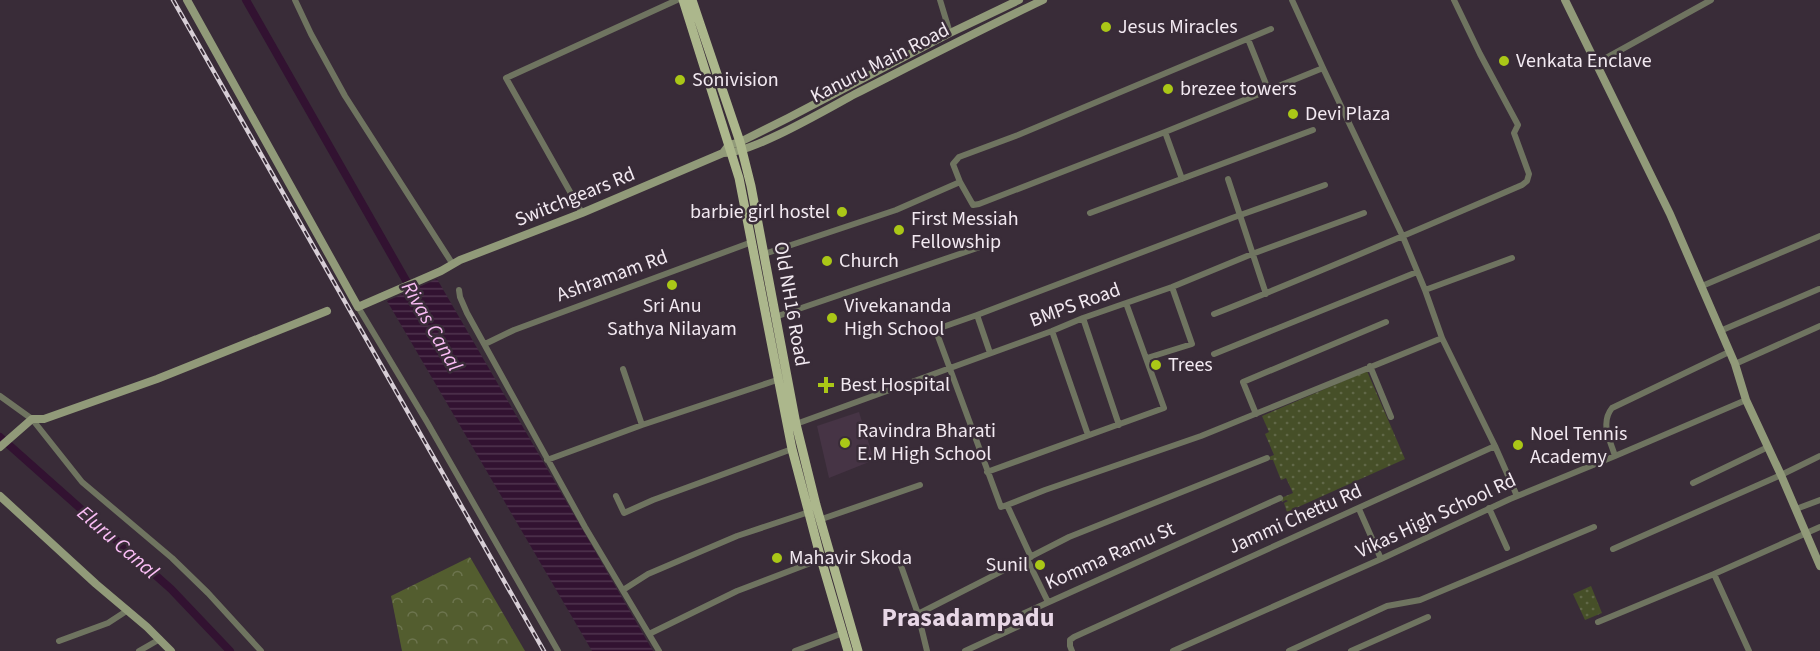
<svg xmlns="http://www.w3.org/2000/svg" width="1820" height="651" font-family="'Source Sans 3',sans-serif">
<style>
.built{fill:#463445}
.grass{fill:url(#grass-dots)}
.forest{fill:url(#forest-crowns)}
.water{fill:url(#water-rules)}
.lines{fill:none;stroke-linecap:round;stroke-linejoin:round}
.canal{stroke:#321231;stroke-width:8}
.street{stroke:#6f7460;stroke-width:6}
.secondary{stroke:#919a79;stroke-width:8}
.primary{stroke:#acb78c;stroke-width:9}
.rail-casing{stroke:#d7ced6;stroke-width:4.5}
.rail{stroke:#392c38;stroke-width:2;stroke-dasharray:7;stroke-linecap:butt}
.poi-dot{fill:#aac717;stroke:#392c38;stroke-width:2}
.labels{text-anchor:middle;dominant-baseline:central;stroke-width:5;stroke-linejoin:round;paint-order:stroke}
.poi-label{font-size:20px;fill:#f2e9f1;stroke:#392c38;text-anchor:start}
.street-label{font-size:20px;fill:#f2e9f1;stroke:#392c38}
.water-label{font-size:21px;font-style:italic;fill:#fabdf5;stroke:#392c38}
.district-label{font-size:26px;font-weight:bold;fill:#e8d7e6;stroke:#392c38}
</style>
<defs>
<pattern id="grass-dots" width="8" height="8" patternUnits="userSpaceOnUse" patternTransform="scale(1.5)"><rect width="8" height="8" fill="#464f28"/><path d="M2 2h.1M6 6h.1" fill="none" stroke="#616848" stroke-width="1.8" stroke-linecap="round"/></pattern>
<pattern id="forest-crowns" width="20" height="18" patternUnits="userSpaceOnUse" patternTransform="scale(1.5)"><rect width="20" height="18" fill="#535d2f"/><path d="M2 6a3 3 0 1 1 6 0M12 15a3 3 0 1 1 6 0" fill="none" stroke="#6c744e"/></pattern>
<pattern id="water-rules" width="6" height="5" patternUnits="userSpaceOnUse" patternTransform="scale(1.5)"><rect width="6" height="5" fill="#321231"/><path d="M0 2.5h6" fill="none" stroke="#50344f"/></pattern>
</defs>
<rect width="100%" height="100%" fill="#392c38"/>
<!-- built -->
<path class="built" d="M859,412L874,460L829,478L817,426Z"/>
<!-- grass -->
<path class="grass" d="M1367,371L1405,459L1287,512L1284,503L1288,501L1286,500L1282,502L1281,498L1293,493L1286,478L1281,480L1273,460H1270L1269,457L1274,455L1265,434L1269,432L1262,416Z
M1591,586L1602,613L1585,620L1573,594Z"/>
<!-- forest -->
<path class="forest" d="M470,557L525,651H402L391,596Z"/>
<!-- water -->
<path class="water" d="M437,279L653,651H592L387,301Z"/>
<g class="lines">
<!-- canal -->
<path class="canal" d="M246,0L416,298
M0,437L171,589L230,651"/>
<!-- street -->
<path class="street" d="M295,0L311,34L345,96L452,263
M940,0L950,33
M1248,39L1268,89
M1597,63L1711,0
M1323,68L1403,237L1425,290L1512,258
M1165,132L1182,179
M1228,179L1266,294
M960,182L953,164L959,157L1018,135L1271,29
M582,213L506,78L677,0
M1090,213L1313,130
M764,254L896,210L960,182L973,205L979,204L1165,132L1323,68L1292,0
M1702,286L1820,236
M459,290L460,297L467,313L585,527L659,651
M1425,290L1442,338L1495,446
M358,307L427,422L558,651
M1214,314C1318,273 1420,229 1522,185L1527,181L1529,174L1514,133L1518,125L1480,54L1454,0
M977,315L937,329L936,331L1001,507L1007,505L1031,557
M775,317L983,246
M1083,318L1119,425
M1052,331L1088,435
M1720,331L1819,289
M485,344L514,330L752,242
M990,353L977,315L1232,218L1325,185
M1214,354L1417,272
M1147,358L1192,344L1172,287
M1735,364L1820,326
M1370,366L1391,417
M623,369L642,425
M0,396L32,419L82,482L172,558L208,593L261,651
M1256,414L1243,382L1386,322
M796,424L1052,331L1083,318L1172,287L1252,254L1364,213
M1615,456C1610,440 1600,423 1612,408L1729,352
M547,460L642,425L777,380
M987,472L1164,408L1126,303
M1693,483L1768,447
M616,496L624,513L653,500L792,449
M1007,505L1045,490L1201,436L1442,338
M1489,508L1507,548
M1359,509L1381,559
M1796,509L1820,500
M819,520L920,485
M1613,549L1781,475L1820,456
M1027,559L1048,602
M900,563L918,614L927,651
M1714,574L1749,651
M623,590L648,574L737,536L809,512
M918,614L1069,537L1267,458
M1598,622L1714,574L1820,527
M649,634L737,591L821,559
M59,641L108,623L128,610
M139,651L160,639
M795,651L843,633
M965,651L1019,626L1018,616L1280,498
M1072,651L1070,646V640L1074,637L1495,446L1517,496
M1173,651L1381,559L1510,499L1615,456L1746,400
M1289,651L1387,606L1420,600L1594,527
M1351,651L1428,617"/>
<!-- secondary -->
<path class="secondary" d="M187,0L358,307L441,271L460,260L582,213L723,153
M1019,0L950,33L788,118L740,142L729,145L723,153C751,154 827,109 855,94C918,62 980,30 1043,0
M1565,0L1670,214L1735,364L1746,400L1781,475L1820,566
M0,447L32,419H44L157,379L327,311
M0,496L96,584L147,627L171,651"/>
<!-- primary -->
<path class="primary" d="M683,0L739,178L792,449L821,559L848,651
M692,0L740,142L751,186L796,424L816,505L858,651"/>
<defs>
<path id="rail" d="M173,0L544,651"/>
</defs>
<!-- rail casing -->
<use href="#rail" class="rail-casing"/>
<!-- rail -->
<use href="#rail" class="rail"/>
</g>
<!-- markers -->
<g class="poi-dot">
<circle cx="1106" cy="27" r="6"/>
<circle cx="1504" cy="61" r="6"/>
<circle cx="680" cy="80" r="6"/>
<circle cx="1168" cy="89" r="6"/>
<circle cx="1293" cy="114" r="6"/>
<circle cx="842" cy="212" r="6"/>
<circle cx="899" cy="230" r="6"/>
<circle cx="827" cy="261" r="6"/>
<circle cx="672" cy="285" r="6"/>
<circle cx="832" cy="318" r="6"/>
<circle cx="1156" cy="365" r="6"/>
<path d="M823 376h6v6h6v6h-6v6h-6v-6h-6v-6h6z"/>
<circle cx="845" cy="443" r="6"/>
<circle cx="1518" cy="445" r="6"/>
<circle cx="777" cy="558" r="6"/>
<circle cx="1040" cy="565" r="6"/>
</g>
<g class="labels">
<!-- poi labels -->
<g class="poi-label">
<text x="1118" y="27">Jesus Miracles</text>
<text x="1516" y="61">Venkata Enclave</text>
<text x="692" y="80">Sonivision</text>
<text x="1180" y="89">brezee towers</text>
<text x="1305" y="114">Devi Plaza</text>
<text x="830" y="212" text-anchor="end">barbie girl hostel</text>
<text x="911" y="219">First Messiah<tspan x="911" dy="23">Fellowship</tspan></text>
<text x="839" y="261">Church</text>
<text x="672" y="306" text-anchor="middle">Sri Anu<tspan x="672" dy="23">Sathya Nilayam</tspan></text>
<text x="844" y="306">Vivekananda<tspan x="844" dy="23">High School</tspan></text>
<text x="1168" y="365">Trees</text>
<text x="840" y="385">Best Hospital</text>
<text x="857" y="431">Ravindra Bharati<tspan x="857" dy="23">E.M High School</tspan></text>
<text x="1530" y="434">Noel Tennis<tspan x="1530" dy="23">Academy</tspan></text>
<text x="789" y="558">Mahavir Skoda</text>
<text x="1028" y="565" text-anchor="end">Sunil</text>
</g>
<!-- street labels -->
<g class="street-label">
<text transform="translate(880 63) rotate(-27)">Kanuru Main Road</text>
<text transform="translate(575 197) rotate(-22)">Switchgears Rd</text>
<text transform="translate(612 276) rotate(-20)">Ashramam Rd</text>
<text transform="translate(791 304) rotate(80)">Old NH16 Road</text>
<text transform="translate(1075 305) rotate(-20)">BMPS Road</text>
<text transform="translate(1436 516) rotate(-25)">Vikas High School Rd</text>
<text transform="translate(1295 519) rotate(-24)">Jammi Chettu Rd</text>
<text transform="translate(1110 556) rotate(-24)">Komma Ramu St</text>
</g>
<!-- water labels -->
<g class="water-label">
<text transform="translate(432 326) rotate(60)">Rivas Canal</text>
<text transform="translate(118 542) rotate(41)">Eluru Canal</text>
</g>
<!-- district labels -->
<g class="district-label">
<text x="968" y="617">Prasadampadu</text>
</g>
</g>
</svg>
